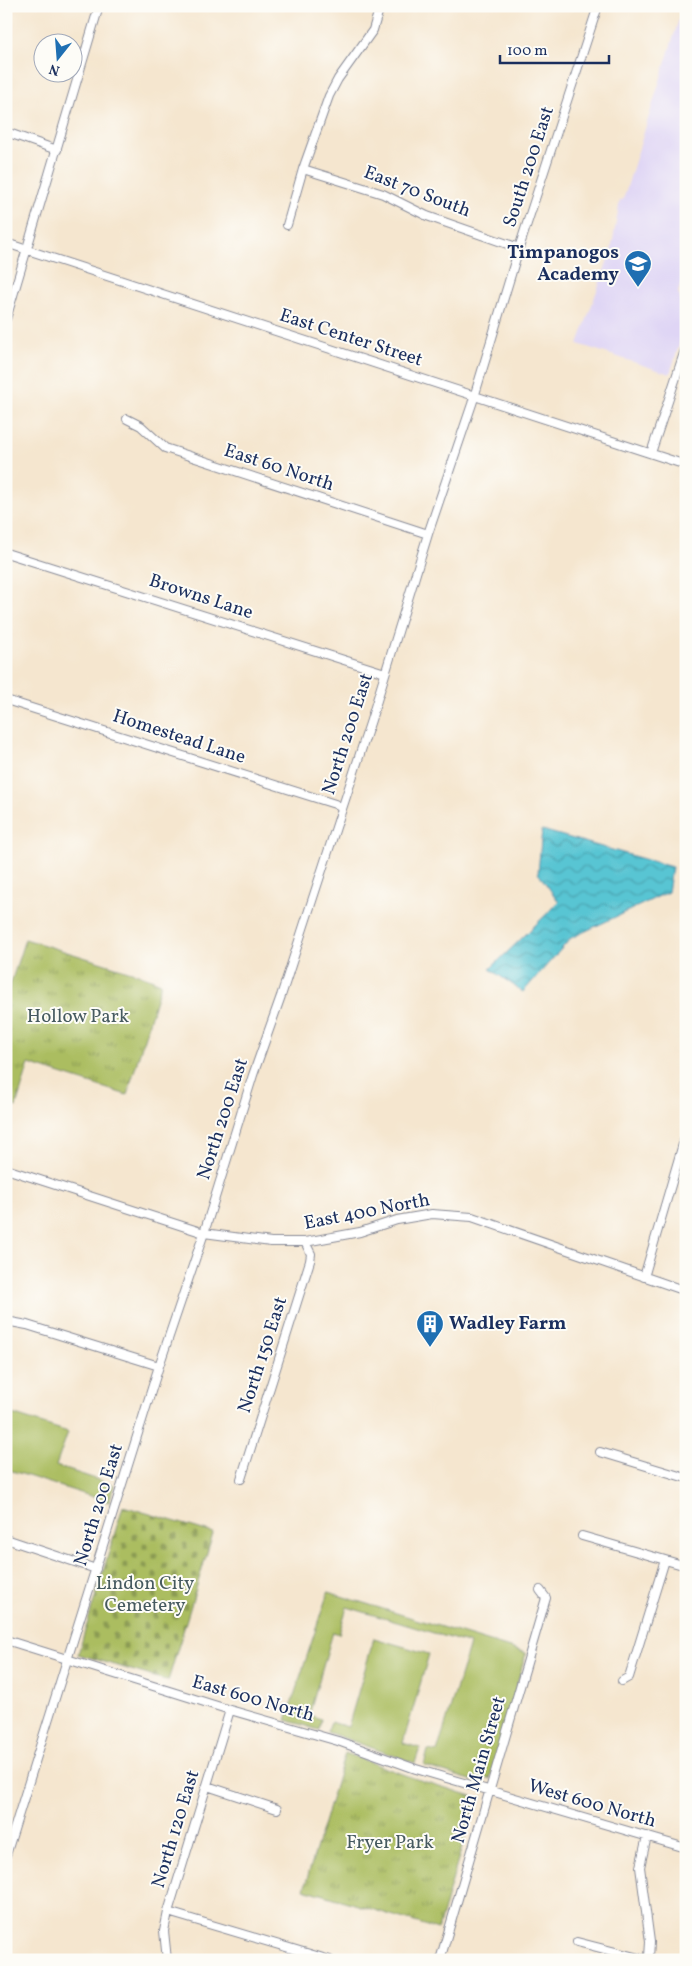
<svg xmlns="http://www.w3.org/2000/svg" width="692" height="1966" font-family="Vollkorn,serif">
<style>
.built{fill:#dfd5f5}
.grass{fill:#abbd60;stroke:#63765f}
.cemetery{fill:url(#cemetery-stones);stroke:#63765f}
.park{fill:url(#park-tufts);stroke:#63765f}
.water{fill:url(#water-waves);stroke:#3a7a98}
.lines{fill:none;stroke-linecap:round;stroke-linejoin:round}
.minor-casing{stroke:#888a96;stroke-width:10}
.minor{stroke:#fff;stroke-width:8}
.labels{text-anchor:middle;dominant-baseline:central;stroke-width:4;stroke-linejoin:round;paint-order:stroke}
.street-label{font-size:19px;fill:#1b2f5e;stroke:#fdfcf7}
.poi-label{font-size:19px;font-weight:bold;fill:#1b2f5e;stroke:#fdfcf7;text-anchor:end}
.park-label{font-size:19px;fill:#465a5f;stroke:#fdfcf7}
</style>
<defs>
<pattern id="cemetery-stones" width="16" height="16" patternUnits="userSpaceOnUse" patternTransform="scale(1.25)"><rect width="16" height="16" fill="#abbd60"/><path d="M2 7V4a2 2 0 0 1 4 0v3zM10 15v-3a2 2 0 0 1 4 0v3z" fill="#8a9a52"/></pattern>
<pattern id="park-tufts" width="24" height="20" patternUnits="userSpaceOnUse" patternTransform="scale(1.25)"><rect width="24" height="20" fill="#abbd60"/><path d="M3 7l-1-3M5 7V3M7 7l1-3M15 17l-1-3M17 17v-4M19 17l1-3" fill="none" stroke="#8a9a52"/></pattern>
<pattern id="water-waves" width="16" height="10" patternUnits="userSpaceOnUse" patternTransform="scale(1.25)"><rect width="16" height="10" fill="#59c5d3"/><path d="M0 5q4-4 8 0t8 0" fill="none" stroke="#49a0ae"/></pattern>
</defs>
<rect width="100%" height="100%" fill="#fdfcf7"/>
<filter id="ink" filterUnits="userSpaceOnUse"><feTurbulence type="fractalNoise" baseFrequency=".02" numOctaves="2"/><feDisplacementMap in="SourceGraphic" scale="10" xChannelSelector="R" yChannelSelector="G"/><feConvolveMatrix kernelMatrix="1 2 1 2 8 2 1 2 1" color-interpolation-filters="sRGB"/></filter>
<filter id="wash" filterUnits="userSpaceOnUse"><feTurbulence type="fractalNoise" baseFrequency=".0096" numOctaves="4" result="noise"/><feDisplacementMap in="SourceGraphic" scale="20" xChannelSelector="R" yChannelSelector="G"/><feGaussianBlur stdDeviation="1.12" result="paint"/><feColorMatrix in="noise" values="0 0 0 0 0 0 0 0 0 0 0 0 0 0 0 0 0 1.4 0 .05"/><feComposite in="paint" operator="in"/></filter>
<g filter="url(#wash)">
<rect width="100%" height="100%" fill="#f5e6cf"/>
<!-- built -->
<path class="built" d="M683,6H686V280L681,284L678,292L686,312V323L670,374L578,344L611,251L620,200H623Z"/>
<!-- grass -->
<path class="grass" d="M6,1412L68,1432L56,1466L114,1485L109,1502L6,1469Z
M328,1592L526,1653L490,1779L484,1778L482,1781L477,1782L424,1766L428,1750L437,1752L470,1644L347,1607L339,1634L333,1632L309,1715L321,1719L319,1730L286,1720Z
M374,1638L429,1654L403,1743L420,1748L415,1763L327,1732L331,1722L348,1727Z"/>
<!-- cemetery -->
<path class="cemetery" d="M123,1506L213,1533L168,1681L78,1654Z"/>
<!-- park -->
<path class="park" d="M25,939L138,974L161,983L127,1095L29,1064L16,1107L6,1104V998Z
M345,1753L410,1777L472,1796L475,1802L438,1929L304,1889Z"/>
<!-- water -->
<path class="water" d="M542,830L672,867L668,892L571,938L523,992L490,969L559,902L538,873Z"/>
</g>
<g filter="url(#ink)">
<g class="lines">
<defs>
<path id="minor" d="M6,132L57,150
M303,169L383,194L427,216L519,248
M287,225L303,169L329,96L338,79L373,30L380,6
M6,243L686,465
M6,319L99,6
M127,419L141,426L165,448L428,534
M651,453L686,347
M6,553L385,673
M6,700L335,804L342,808
M6,1169L204,1233L271,1242H305L360,1232L397,1220L432,1214L472,1217L686,1291
M644,1277L686,1134
M6,1321L27,1325L159,1366
M600,1452L686,1478
M241,1479L310,1261L311,1254L305,1242
M582,1536L686,1566
M6,1539L96,1569
M6,1640L230,1710L338,1741L416,1769L686,1848
M622,1681L629,1677L665,1560
M207,1786L277,1809
M6,1855L159,1366L204,1233L253,1075L281,996L371,720L428,534L472,404L519,248L598,6
M168,1912L330,1960
M577,1942L643,1959L649,1957L650,1942L640,1867L647,1836
M167,1960L164,1931L168,1912L230,1710
M440,1960L546,1598L540,1590"/>
</defs>
<!-- minor casing -->
<use href="#minor" class="minor-casing"/>
<!-- minor -->
<use href="#minor" class="minor"/>
</g>
</g>
<!-- icons -->
<defs>
<symbol id="school-pin" viewBox="-11 -11 22 30"><path d="M0 17L-7.5 6A9.5 9.5 0 1 1 7.5 6Z" fill="#1f6fb2" stroke="#fdfcf7"/><path d="M0-5L7-2L0 1L-7-2ZM-4 1L0 2.5L4 1V4Q0 6-4 4Z" fill="#fff"/></symbol>
<symbol id="building-pin" viewBox="-11 -11 22 30"><path d="M0 17L-7.5 6A9.5 9.5 0 1 1 7.5 6Z" fill="#1f6fb2" stroke="#fdfcf7"/><path d="M-4-6H4V6H1V3H-1V6H-4ZM-2.5-4.3h1.7v1.8h-1.7ZM.8-4.3h1.7v1.8H.8ZM-2.5-1h1.7V.8h-1.7ZM.8-1h1.7V.8H.8Z" fill="#fff"/></symbol>
</defs>
<g fill-rule="evenodd">
<use href="#school-pin" x="622" y="248" width="32" height="43"/>
<use href="#building-pin" x="414" y="1308" width="32" height="43"/>
</g>
<g class="labels">
<!-- street labels -->
<g class="street-label">
<text transform="translate(529 167) rotate(-72)">South 200 East</text>
<text transform="translate(417 192) rotate(21)">East 70 South</text>
<text transform="translate(351 338) rotate(18)">East Center Street</text>
<text transform="translate(279 468) rotate(18)">East 60 North</text>
<text transform="translate(201 597) rotate(18)">Browns Lane</text>
<text transform="translate(348 734) rotate(-72)">North 200 East</text>
<text transform="translate(179 737) rotate(18)">Homestead Lane</text>
<text transform="translate(223 1119) rotate(-72)">North 200 East</text>
<text transform="translate(367 1212) rotate(-11)">East 400 North</text>
<text transform="translate(263 1355) rotate(-72)">North 150 East</text>
<text transform="translate(99 1505) rotate(-73)">North 200 East</text>
<text transform="translate(253 1699) rotate(16)">East 600 North</text>
<text transform="translate(479 1770) rotate(-74)">North Main Street</text>
<text transform="translate(592 1804) rotate(16)">West 600 North</text>
<text transform="translate(176 1829) rotate(-73)">North 120 East</text>
</g>
<!-- poi labels -->
<g class="poi-label">
<text x="619" y="253">Timpanogos<tspan x="619" dy="22">Academy</tspan></text>
<text x="449" y="1324" text-anchor="start">Wadley Farm</text>
</g>
<!-- park labels -->
<g class="park-label">
<text x="78" y="1017">Hollow Park</text>
<text x="145" y="1584">Lindon City<tspan x="145" dy="22">Cemetery</tspan></text>
<text x="390" y="1843">Fryer Park</text>
</g>
</g>
<!-- margin -->
<rect width="692" height="1966" fill="none" stroke="#fdfcf7" stroke-width="25"/>
<!-- north arrow -->
<g transform="translate(58 58) rotate(197)"><circle r="24" fill="#fdfcf7" stroke="#a3aaba"/>
<path d="M0-4L9 19L0 12L-9 19Z" fill="#1f6fb2"/>
<text y="-8" font-size="14" font-weight="bold" text-anchor="middle" fill="#1b2f5e">N</text>
</g>
<!-- scale -->
<path d="M500 55v8h109v-8" fill="none" stroke="#1b2f5e" stroke-width="2.5"/>
<text x="507" y="55" font-size="15" fill="#1b2f5e" stroke="#fdfcf7" stroke-width="4" paint-order="stroke">100 m</text>
</svg>
